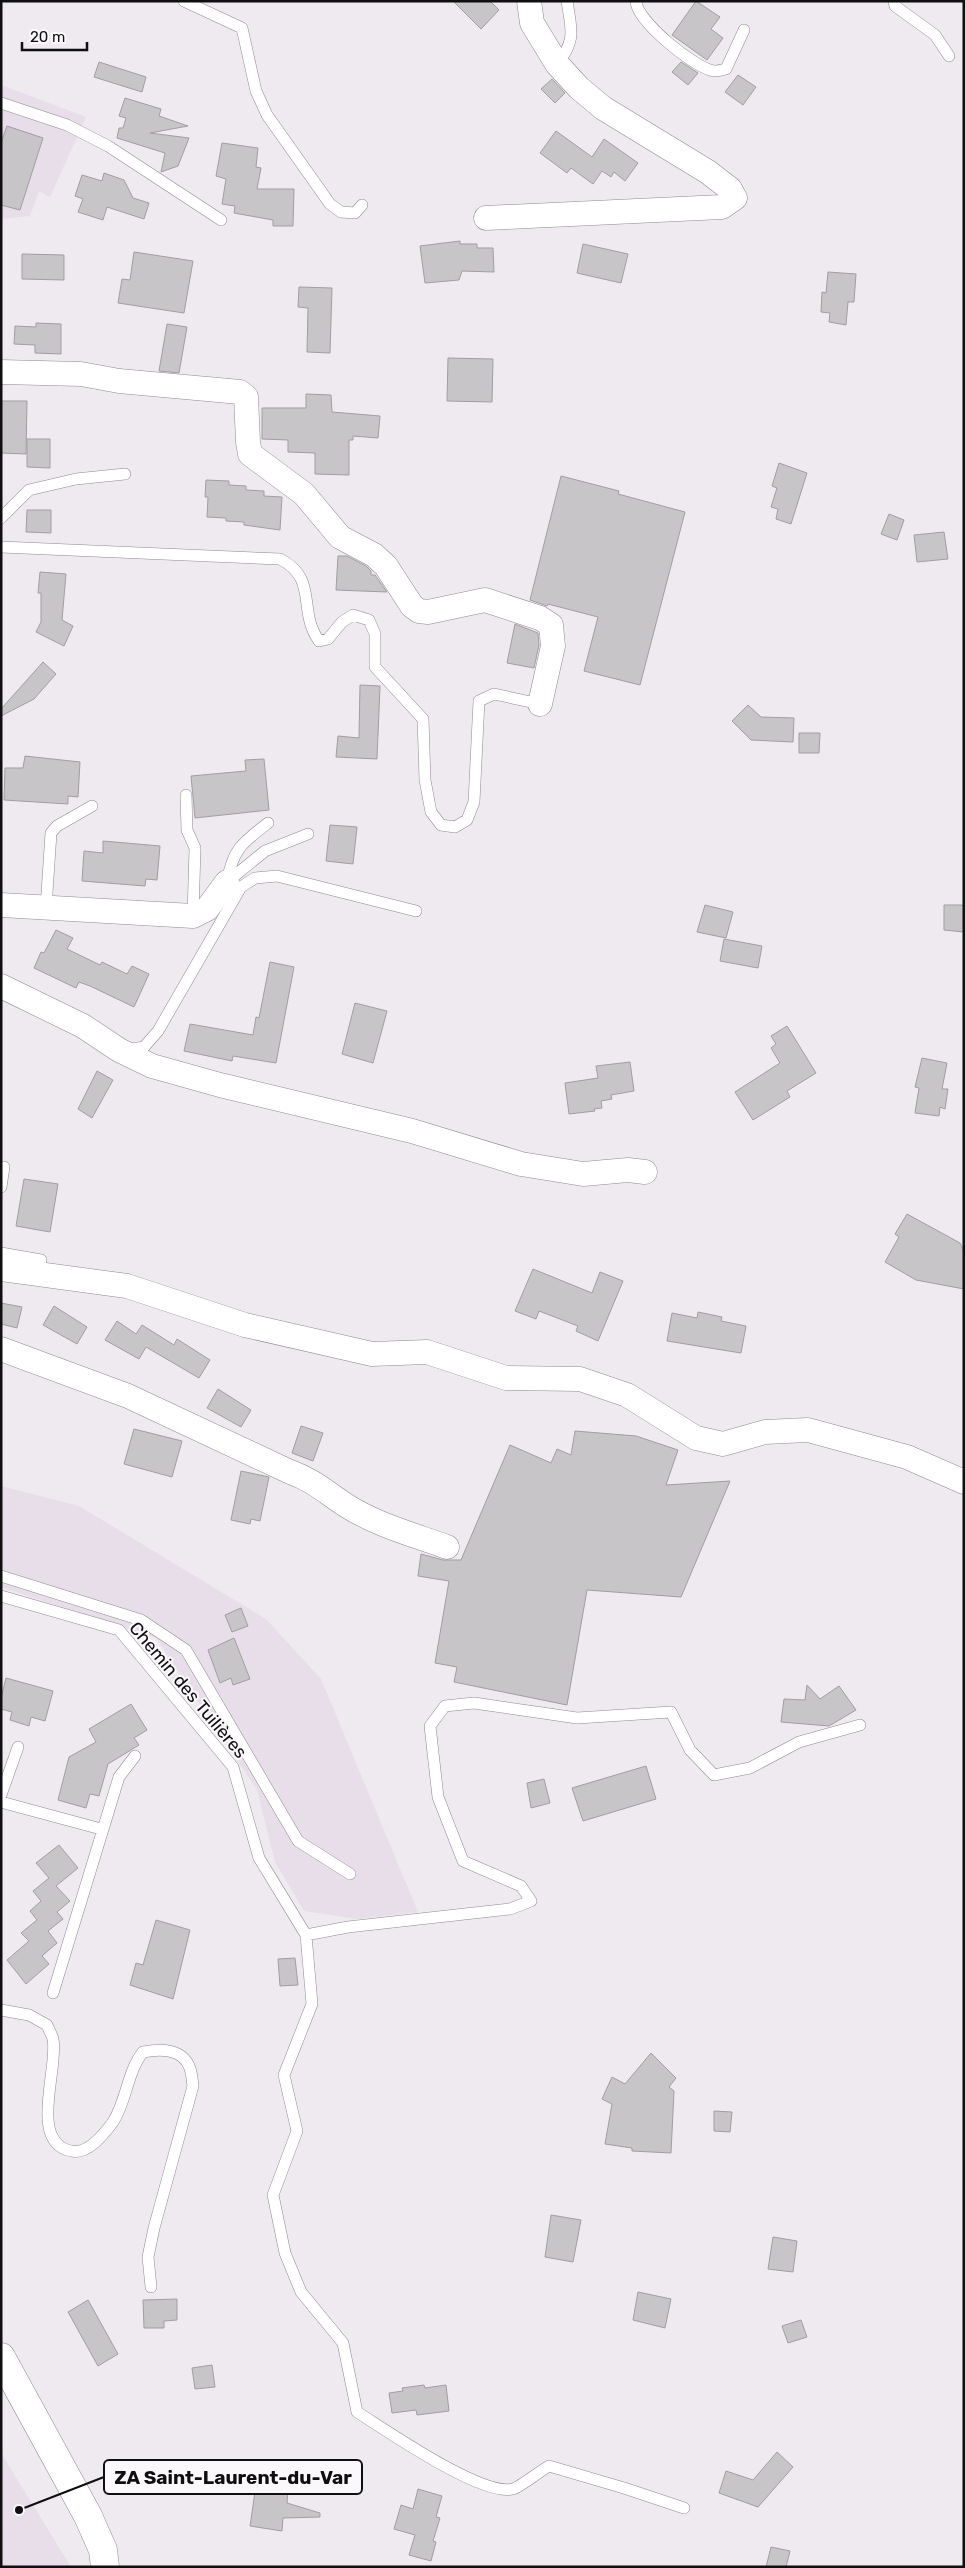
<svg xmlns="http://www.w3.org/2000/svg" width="965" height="2568" font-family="Rubik,sans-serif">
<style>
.built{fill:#e7dee9}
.building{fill:#c8c5c9;stroke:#a19da1}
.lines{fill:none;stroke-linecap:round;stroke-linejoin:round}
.lane-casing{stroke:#8e8b8f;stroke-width:12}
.street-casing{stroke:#8e8b8f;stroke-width:25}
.secondary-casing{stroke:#8e8b8f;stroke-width:29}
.lane{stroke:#fff;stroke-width:11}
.street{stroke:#fff;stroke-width:24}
.secondary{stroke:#fff;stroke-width:28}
.labels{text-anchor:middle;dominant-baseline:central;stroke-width:4;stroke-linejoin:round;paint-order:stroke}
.street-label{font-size:18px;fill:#0f0e10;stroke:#fbf8fc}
.leader{fill:none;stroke:#0f0e10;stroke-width:2}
.callout-dot{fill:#0f0e10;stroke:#fbf8fc;stroke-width:2}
.callout{fill:#fbf8fc;stroke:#0f0e10;stroke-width:2}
.callout-label{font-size:19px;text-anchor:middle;font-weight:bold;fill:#0f0e10}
</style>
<rect width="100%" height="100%" fill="#eeeaef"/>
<!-- built -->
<path class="built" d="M1,85L86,117L50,197L39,191L30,216L1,219Z
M1,1486L79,1506L266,1619L321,1679L418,1912L357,1919L304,1911L275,1862L257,1790L156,1638L1,1587Z
M1,2453L71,2567H1Z"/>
<!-- building -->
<path class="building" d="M453,1H490L499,10L481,29Z
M696,1L720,17L711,29L723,38L707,60L672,35Z
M99,62L146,77L142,92L94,77Z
M681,62L698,73L688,85L672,72Z
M738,75L756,87L743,105L725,92Z
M552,79L565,93L555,103L541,89Z
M125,98L161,109L159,116L188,126L150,133L189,138L178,166L161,172L165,153L117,138L119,128H123L126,118L119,116Z
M7,126L43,138L20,210L1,205V143Z
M556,131L592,157L604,139L638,163L625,181L614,172L611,177L602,171L593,184L571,168L567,173L540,153Z
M222,143L258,148L256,167L261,168L257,189H294L293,226H273V220L234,213L235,206L222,204L226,179L216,176Z
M104,173L124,180L133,198L149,203L144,219L107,207L103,220L78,212L83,199L75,196L82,175L102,181Z
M460,241V244H477V248H493L494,272L462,271L459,280L425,283L420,246Z
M583,244L628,254L621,283L577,273Z
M134,252L193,261L184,313L118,303L122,279L130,280Z
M22,254L64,255V280L22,279Z
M828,272L856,274L854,302H848L846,325L829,322L830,313L821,312L822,292L826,293Z
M299,287L332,288L330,353L307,352L308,308L298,307Z
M36,323L61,324V354L35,353V345L14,344L15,326L36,327Z
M167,324L187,327L179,373L159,371Z
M448,358L493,359L492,402L447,401Z
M306,394L331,395L332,412L380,416L378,438L353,436V440H349V475L315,474V453L288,452V440L262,439V408H306Z
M1,401H27L26,454L1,453Z
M27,439H50V468L27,467Z
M779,463L807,473L791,524L776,519L778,509L771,507L777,488L772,486Z
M561,476L619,491L618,494L685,512L640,685L584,671L598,617L548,604L547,606L530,600Z
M206,480L229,481V485L246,486V490L264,491V496L282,497L280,530L244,525V522L226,521V518L207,517L208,497H205Z
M27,510H51V533L26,532Z
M889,514L904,520L897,540L881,534Z
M944,532L948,559L917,562L914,535Z
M338,556H347L366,566L371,571V575H375L387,592L336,590Z
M40,572L66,574L62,620L73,626L64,646L36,632L41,622V593H38Z
M515,624L538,633L539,645L534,668L507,663Z
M43,662L56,674L34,699L1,716V709Z
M360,685L380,686L377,759L336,757L338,736L359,738Z
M748,705L761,717L794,718L793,742L751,740L732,721Z
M799,733H820L819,753H799Z
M25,756L80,762L78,797L68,796V804L4,800L5,768H23Z
M264,759L269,810L195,818L191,776L246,771L245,760Z
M330,825L357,827L353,864L326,861Z
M103,841L160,846L157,880L146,879L145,886L82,881L84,851L103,853Z
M705,905L733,912L726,938L697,932Z
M944,905H964V932L944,930Z
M56,930L73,938L67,949L100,965L102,962L127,974L132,966L149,974L134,1007L90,986L79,982L76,988L34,968L41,952L44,953Z
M724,939L762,946L758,968L720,961Z
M270,962L294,967L276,1063L233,1056L232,1061L184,1051L190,1024L253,1035L256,1017L259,1018Z
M355,1003L387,1011L373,1063L342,1054Z
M787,1026L816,1073L787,1091L790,1097L753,1120L735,1092L780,1063L771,1048L776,1044L771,1036Z
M922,1058L947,1063L942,1089H948L945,1109L940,1107L939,1116L915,1113L919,1088L915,1087Z
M630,1062L634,1091L611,1095L612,1099L601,1101L602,1108L594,1109L595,1111L569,1114L565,1083L598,1078L596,1066Z
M97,1071L113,1080L92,1118L78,1109Z
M24,1179L58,1184L50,1232L16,1226Z
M907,1214L960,1243L964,1251V1289L916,1280L885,1262L899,1237L895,1234Z
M533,1269L592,1293L600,1272L623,1281L598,1341L576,1331L578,1326L539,1311L536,1319L515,1311Z
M1,1303L22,1307L17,1328L1,1324Z
M54,1306L87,1327L77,1344L43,1325Z
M698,1312L722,1317L721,1321L746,1326L741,1353L667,1341L672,1313L697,1318Z
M117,1321L136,1334L142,1325L174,1345L177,1339L210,1360L199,1378L146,1347L139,1359L105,1340Z
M218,1389L251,1410L241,1427L207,1408Z
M301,1426L323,1433L313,1461L292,1453Z
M134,1429L182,1441L172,1477L124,1464Z
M575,1431L636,1436L678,1450L666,1485L730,1481L681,1597L587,1590L567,1705L454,1682L457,1667L435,1663L449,1581L418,1576L421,1554L443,1560H461L510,1445L551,1463L557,1449L571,1455Z
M241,1471L269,1477L260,1521L251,1519L250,1524L231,1520Z
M241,1608L248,1626L232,1632L225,1615Z
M234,1638L250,1679L233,1685L231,1678L220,1683L208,1650Z
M6,1678L53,1691L45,1721L31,1717L29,1726L10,1720L12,1712L1,1709V1698Z
M807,1685L820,1699L839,1686L856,1710L829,1726L781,1722L784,1699L805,1700Z
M131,1704L147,1730L134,1738L139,1745L108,1764L99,1796L90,1794L86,1808L58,1800L69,1757L96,1742L89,1729Z
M646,1766L656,1799L583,1821L572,1788Z
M544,1779L550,1803L531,1808L527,1783Z
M59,1845L78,1868L56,1886L70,1901L57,1912L63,1919L48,1931L57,1943L42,1956L49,1964L26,1984L7,1960L29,1941L21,1933L37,1920L30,1911L41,1901L33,1891L49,1878L36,1863Z
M156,1920L190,1930L173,1999L130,1985L136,1963L143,1965Z
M295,1958L298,1985L280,1986L278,1959Z
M651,2053L676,2078L669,2087L674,2091L671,2153L632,2151V2148L605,2144L612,2104L602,2099L612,2077L625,2084Z
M714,2111L732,2112L730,2132L714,2131Z
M551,2215L581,2220L573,2262L545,2257Z
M773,2237L797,2241L793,2272L768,2269Z
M638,2292L671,2299L665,2328L633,2320Z
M177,2299V2320L164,2321V2328H144L143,2300Z
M88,2300L118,2354L98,2366L68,2312Z
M801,2320L807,2337L788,2343L782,2326Z
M212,2365L215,2387L195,2389L192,2368Z
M424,2385L425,2388L446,2385L449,2411L417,2415L416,2410L392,2413L389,2393L403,2391L402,2388Z
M777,2452L793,2467L758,2507L719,2493L726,2471L753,2480Z
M256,2485L288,2490L287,2503L320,2513V2517L283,2518L282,2531L250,2526Z
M418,2489L442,2496L436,2517L440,2518L433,2541L436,2542L431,2561L409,2555L415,2535L394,2529L401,2505L413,2509Z
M771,2547L790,2551L786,2567H766Z"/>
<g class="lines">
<defs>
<path id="lane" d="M184,1L242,28L256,91L267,115L330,204L341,212L355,213L362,205
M636,1C636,21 696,69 714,71C718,71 722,70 726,69L744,30
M894,1L895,6L935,35L949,56
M557,64C577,40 571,29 567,1
M1,103L67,125L108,146L221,220
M1,518L29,490L76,479L125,474
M1,547L280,559C319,579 297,610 319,641L328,639L342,622L353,615L369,620L375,634V667L423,719L425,780L431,812L441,825L455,827L467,820L474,802L479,701L494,694L540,704
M186,795L187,830L195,848L193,916
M227,882L265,851L308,834
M227,882C233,849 242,843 268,823
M46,908L51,833L57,826L92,806
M126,1050L144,1047L158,1031L241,887L255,878L277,876L416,911
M1,1187L4,1167
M1,1253L41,1260
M1,1576L141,1620L186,1650L298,1841L350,1874
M1,1596L119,1630L233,1767L259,1858L306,1935L312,2004L284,2075L297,2131L273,2195L285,2253L301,2292L343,2343L357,2412C386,2430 482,2497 513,2489C520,2487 540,2471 549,2466L624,2488L684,2508
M1,1795L18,1747
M1,1802L101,1829
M306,1935L348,1927L510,1909L531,1901L521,1886L463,1861L438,1797L430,1726L445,1706L474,1703L577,1718L671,1712L690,1750L714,1775L750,1768L799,1742L860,1725
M53,1993L119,1777L135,1756
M1,2010L29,2015L47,2025C49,2030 52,2035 53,2039C59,2068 28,2142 71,2151C88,2155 104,2134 113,2122C127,2100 127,2072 143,2052C159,2049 181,2048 189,2066C192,2072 192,2080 193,2086L154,2228L148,2257L151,2287"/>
<path id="street" d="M486,218L722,207L735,198L730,189L708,172L603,108L579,88L557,64L532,23L529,1
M1,372L81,374L119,381L240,392L246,397L248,442L250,454L304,494L340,537L374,555L386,566L412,606L419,611L428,612L485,600L540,618L551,625L553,646L540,704
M1,905L193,916L207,909L227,882
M1,986L83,1026L119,1050L152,1066L220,1085L412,1131L521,1164L583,1174L628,1170L645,1172
M1,1269L127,1286L245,1325L372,1354L427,1352L506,1378L580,1379L627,1395L696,1438L723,1444L765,1432L808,1430L907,1457L964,1482
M1,1349L128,1396L288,1471C315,1481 324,1491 347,1506C377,1525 414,1535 447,1547"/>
<path id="secondary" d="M1,2357L88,2516L103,2550L105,2567"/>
</defs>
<!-- lane casing -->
<use href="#lane" class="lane-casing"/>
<!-- street casing -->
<use href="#street" class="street-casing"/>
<!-- secondary casing -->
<use href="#secondary" class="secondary-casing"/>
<!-- lane -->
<use href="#lane" class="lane"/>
<!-- street -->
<use href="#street" class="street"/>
<!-- secondary -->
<use href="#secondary" class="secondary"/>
</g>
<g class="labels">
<!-- street labels -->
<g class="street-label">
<text transform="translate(188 1690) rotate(50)">Chemin des Tuilières</text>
</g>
</g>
<!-- callouts -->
<path class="leader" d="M19 2510L104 2477"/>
<circle class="callout-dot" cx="19" cy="2510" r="5"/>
<rect class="callout" x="104" y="2460" width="258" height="34" rx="5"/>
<g class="callout-label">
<text x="233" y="2484">ZA Saint-Laurent-du-Var</text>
</g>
<!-- border -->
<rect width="965" height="2568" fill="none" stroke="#0f0e10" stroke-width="5"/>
<!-- scale -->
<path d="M22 42v8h65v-8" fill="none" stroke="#0f0e10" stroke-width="2.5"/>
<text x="30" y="42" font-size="15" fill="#0f0e10" stroke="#fbf8fc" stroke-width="4" paint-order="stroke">20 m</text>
</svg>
